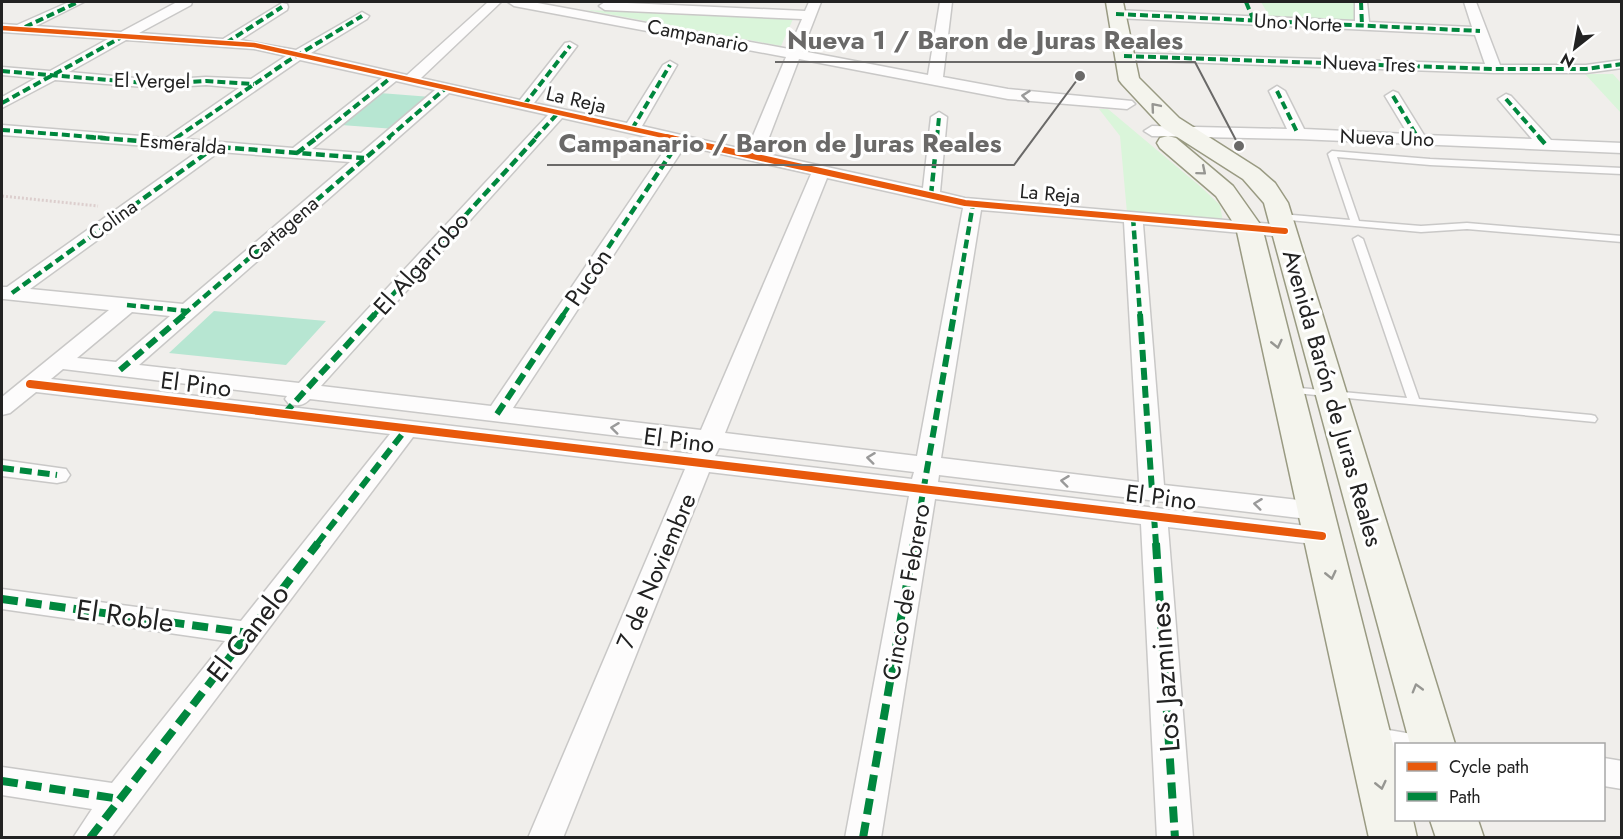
<svg xmlns="http://www.w3.org/2000/svg" width="1623" height="839" font-family="Jost,sans-serif">
<style>
.park{fill:#daf5da}
.pitch{fill:#b7e6d2}
.lines{fill:none;stroke-linecap:round;stroke-linejoin:round}
.lane-casing{stroke:#c9c8c7;stroke-width:3}
.street-casing{stroke:#c9c8c7;stroke-width:3}
.secondary-casing{stroke:#999a82;stroke-width:3}
.path{stroke:#dccecd;stroke-width:3;stroke-dasharray:2 2;stroke-linecap:butt}
.lane{fill:#fdfcfc;fill-rule:evenodd}
.street{fill:#fdfcfc;fill-rule:evenodd}
.secondary{fill:#f4f4ed;fill-rule:evenodd}
.quiet-far3{stroke:#00873e;stroke-width:4;stroke-dasharray:8 4;stroke-linecap:butt}
.quiet-far2{stroke:#00873e;stroke-width:4.5;stroke-dasharray:9 4.5;stroke-linecap:butt}
.quiet-far1{stroke:#00873e;stroke-width:6;stroke-dasharray:12 6;stroke-linecap:butt}
.quiet{stroke:#00873e;stroke-width:8;stroke-dasharray:16 8;stroke-linecap:butt}
.cycleway-far2-casing{stroke:#fff;stroke-width:7}
.cycleway-far1-casing{stroke:#fff;stroke-width:9}
.cycleway-casing{stroke:#fff;stroke-width:11}
.cycleway-far2{stroke:#e8590c;stroke-width:4.5}
.cycleway-far1{stroke:#e8590c;stroke-width:6}
.cycleway{stroke:#e8590c;stroke-width:8}
.oneway{stroke:#9a9a9a}
.oneway2{stroke:#969692}
.labels{text-anchor:middle;dominant-baseline:central;stroke-width:6;stroke-linejoin:round;paint-order:stroke}
.far-street-label{font-size:20px;fill:#222;stroke:#fff}
.street-label{font-size:24px;fill:#222;stroke:#fff}
.near-street-label{font-size:28px;fill:#222;stroke:#fff}
.leader{fill:none;stroke:#6a6968;stroke-width:2}
.callout-dot{fill:#6a6968;stroke:#fff;stroke-width:2}
.callout-label{font-size:26px;text-anchor:middle;font-weight:bold;fill:#6a6968;stroke:#fff;stroke-width:6;stroke-linejoin:round;paint-order:stroke}
</style>
<rect width="100%" height="100%" fill="#f0eeeb"/>
<!-- park -->
<path class="park" d="M1261,2H1354L1356,23L1271,19Z
M586,10L793,19L781,46Z
M1585,74H1613L1621,83V113Z
M1099,109H1108L1201,187L1220,205L1223,222L1127,213L1120,136Z"/>
<!-- pitch -->
<path class="pitch" d="M380,93L431,97L395,129L341,125Z
M214,311L326,321L286,365L169,353Z"/>
<g class="lines">
<defs>
<path id="lane" d="M1332,151L1430,159L1622,168V174L1430,165L1337,157L1359,221L1421,226L1467,223L1622,236V242L1467,229L1421,232L1278,219L1276,217L1281,214L1350,220L1328,154Z
M1358,236L1363,239L1419,399L1591,415L1595,416L1597,419L1595,422L1285,392L1283,390L1289,387L1407,398L1353,239Z"/>
<path id="street" d="M69,2H84L36,26L121,32L177,2H192L191,5L139,33L223,39L282,3L287,4L288,7L287,10L240,40L296,50L362,12L369,16L367,19L311,53L407,75L488,2H501L421,78L520,100L565,43L570,42L577,46L534,103L627,123L663,65L670,61L677,65L642,126L747,150L786,57L514,6L508,2H532L789,49L802,19L605,10L599,6L605,2L805,11L809,2H821L802,51L928,75L940,2H952L943,77L1008,89L1132,101L1135,104L1127,109L1008,99L799,59L763,153L923,188L931,117L939,112L947,117L940,192L965,198L1285,225L1292,227L1294,231L1292,235L1285,237L1143,224L1164,485L1316,502L1325,505L1329,511L1325,517L1316,520L939,475L938,482L1332,529L1336,536L1332,543L1322,545L1168,527L1193,838H1157L1141,524L935,499L881,838H845L909,496L709,472L563,838H528L685,469L413,437L111,838H73L92,809L2,795V767L112,783L225,641L2,609V589L241,621L390,434L36,392L10,413L2,415V397L109,310L4,299H2V287H7L200,150L2,135V125L166,138L239,88L206,85L157,88L55,80L2,108V97L36,78L2,75V67L50,71L108,39L2,32V24L17,25ZM126,40L254,49L286,56L251,79L206,77L157,80L69,72ZM300,60L382,78L293,148L185,139ZM396,81L435,90L361,153L312,149ZM449,93L548,115L299,383L139,365ZM562,118L670,142L491,406L321,386ZM685,146L811,174L701,430L513,408ZM219,152L350,162L183,304L30,289ZM827,178L963,208L917,456L725,433ZM981,210L1124,222L1139,482L941,458ZM132,312L170,316L116,362L77,358ZM63,369L287,396L285,399L289,404C298,406 303,406 310,399L695,445L692,454L51,379ZM719,448L914,472L912,479L715,456Z
M1355,2H1367L1369,22L1472,27L1464,2H1476L1500,65H1586L1622,60V68L1586,73H1494L1124,60L1119,59L1117,56L1119,53L1485,64L1475,35L1116,18L1109,14L1116,10L1355,21Z
M1277,86L1285,91L1304,129L1408,134L1385,96L1393,91L1398,93L1424,135L1532,139L1498,99L1506,94L1511,96L1551,140L1622,143V153L1298,139L1152,136L1144,131L1152,126L1287,129L1269,91Z
M2,460L66,469L70,475L66,481L57,483L2,476Z
M1371,727L1412,734L1416,744H1396V757L1359,749L1355,740L1359,731Z
M1604,758L1622,761V789L1604,786Z"/>
<path id="secondary" d="M1106,2H1123L1139,78L1179,118L1259,169L1275,183L1288,203L1455,744H1410L1264,203L1243,179L1163,128L1122,84L1119,80Z
M1168,136L1176,138L1233,186L1262,227L1396,756V820H1413L1417,838H1369L1236,227L1216,196L1160,148L1157,143L1160,138Z
M1430,820H1478L1484,838H1436Z"/>
</defs>
<!-- lane casing -->
<use href="#lane" class="lane-casing"/>
<!-- street casing -->
<use href="#street" class="street-casing"/>
<!-- secondary casing -->
<use href="#secondary" class="secondary-casing"/>
<!-- path -->
<path class="path" d="M2,196L98,206"/>
<!-- lane -->
<use href="#lane" class="lane"/>
<!-- street -->
<use href="#street" class="street"/>
<!-- secondary -->
<use href="#secondary" class="secondary"/>
<!-- quiet-far3 -->
<path class="quiet-far3" d="M1246,2L1254,21
M1361,2L1362,25
M1116,14L1480,31
M25,27L78,2
M226,43L282,7
M1124,56L1494,69H1586L1622,64
M2,71L157,84L206,81L254,84
M1277,91L1298,134
M1393,96L1418,138
M1506,99L1540,138
M2,103L120,38
M524,105L570,46
M632,129L670,65
M2,130L106,138
M176,138L288,61L362,16
M316,138L393,76
M388,138L446,88
M535,138L558,113
M937,138L939,117"/>
<!-- quiet-far2 -->
<path class="quiet-far2" d="M87,137L364,158
M1418,137L1419,139
M1539,137L1546,145
M169,143L178,137
M297,153L318,137
M931,195L937,137
M1133,217L1140,315
M12,293L215,147
M127,305L187,311
M183,315L390,137
M374,315L537,137
M563,315L680,140
M954,315L973,204"/>
<!-- quiet-far1 -->
<path class="quiet-far1" d="M1140,314L1152,491
M120,370L185,314
M284,414L375,314
M497,414L564,314
M2,468L57,475
M1154,516L1156,544
M317,544L407,428
M914,544L954,314"/>
<!-- quiet -->
<path class="quiet" d="M1156,543L1175,838
M2,599L249,633
M2,781L120,799
M90,838L318,543
M863,838L914,543"/>
<defs>
<path id="cycleway-far2" d="M2,28L254,45L673,138"/>
<path id="cycleway-far1" d="M666,137L965,203L1285,231"/>
<path id="cycleway" d="M30,384L1322,536"/>
</defs>
<!-- cycleway-far2 casing -->
<use href="#cycleway-far2" class="cycleway-far2-casing"/>
<!-- cycleway-far1 casing -->
<use href="#cycleway-far1" class="cycleway-far1-casing"/>
<!-- cycleway casing -->
<use href="#cycleway" class="cycleway-casing"/>
<!-- cycleway-far2 -->
<use href="#cycleway-far2" class="cycleway-far2"/>
<!-- cycleway-far1 -->
<use href="#cycleway-far1" class="cycleway-far1"/>
<!-- cycleway -->
<use href="#cycleway" class="cycleway"/>
</g>
<!-- one-way arrows -->
<defs><path id="oneway-chevron" d="M-2-3.5L2.5 0L-2 3.5" fill="none" stroke-width="1.6" stroke-linecap="round" stroke-linejoin="round" transform="scale(1.5)"/></defs>
<g class="oneway">
<use href="#oneway-chevron" transform="translate(1026 96) rotate(-174)"/>
<use href="#oneway-chevron" transform="translate(615 428) rotate(-173)"/>
<use href="#oneway-chevron" transform="translate(871 458) rotate(-173)"/>
<use href="#oneway-chevron" transform="translate(1065 481) rotate(-173)"/>
<use href="#oneway-chevron" transform="translate(1258 504) rotate(-173)"/>
</g>
<g class="oneway2">
<use href="#oneway-chevron" transform="translate(1155 107) rotate(-130)"/>
<use href="#oneway-chevron" transform="translate(1202 171) rotate(40)"/>
<use href="#oneway-chevron" transform="translate(1277 344) rotate(77)"/>
<use href="#oneway-chevron" transform="translate(1331 575) rotate(77)"/>
<use href="#oneway-chevron" transform="translate(1417 688) rotate(-106)"/>
<use href="#oneway-chevron" transform="translate(1381 785) rotate(77)"/>
</g>
<g class="labels">
<!-- far-street labels -->
<g class="far-street-label">
<text transform="translate(1298 23) rotate(3)">Uno Norte</text>
<text transform="translate(698 36) rotate(11)">Campanario</text>
<text transform="translate(1369 64) rotate(2)">Nueva Tres</text>
<text transform="translate(152 81) rotate(1)">El Vergel</text>
<text transform="translate(576 100) rotate(13)">La Reja</text>
<text transform="translate(1387 138) rotate(2)">Nueva Uno</text>
<text transform="translate(183 144) rotate(5)">Esmeralda</text>
<text transform="translate(1050 194) rotate(5)">La Reja</text>
<text transform="translate(113 220) rotate(-36)">Colina</text>
<text transform="translate(283 229) rotate(-41)">Cartagena</text>
</g>
<!-- street labels -->
<g class="street-label">
<text transform="translate(421 263) rotate(-48)">El Algarrobo</text>
<text transform="translate(588 277) rotate(-56)">Pucón</text>
<text transform="translate(196 384) rotate(7)">El Pino</text>
<text transform="translate(1333 398) rotate(74)">Avenida Barón de Juras Reales</text>
<text transform="translate(679 440) rotate(7)">El Pino</text>
<text transform="translate(1161 497) rotate(7)">El Pino</text>
<text transform="translate(656 571) rotate(-67)">7 de Noviembre</text>
<text transform="translate(906 592) rotate(-80)">Cinco de Febrero</text>
</g>
<!-- near-street labels -->
<g class="near-street-label">
<text transform="translate(125 616) rotate(8)">El Roble</text>
<text transform="translate(248 633) rotate(-52)">El Canelo</text>
<text transform="translate(1165 677) rotate(-94)">Los Jazmines</text>
</g>
</g>
<!-- callouts -->
<path class="leader" d="M1239 146L1195 62H775M1080 76L1014 165H547"/>
<g class="callout-dot">
<circle cx="1239" cy="146" r="6"/>
<circle cx="1080" cy="76" r="6"/>
</g>
<g class="callout-label">
<text x="985" y="49">Nueva 1 / Baron de Juras Reales</text>
<text x="780" y="152">Campanario / Baron de Juras Reales</text>
</g>
<!-- border -->
<rect width="1623" height="839" fill="none" stroke="#222222" stroke-width="6"/>
<!-- legend -->
<rect x="1395" y="743" width="210" height="78" fill="#ffffff" stroke="#a7a7a7" stroke-width="1.5"/>
<rect x="1407" y="762" width="30" height="9" fill="#e8590c" stroke="#a7a7a7" stroke-width="1.5"/>
<text x="1449" y="773" font-size="18" fill="#222222">Cycle path</text>
<rect x="1407" y="792" width="30" height="9" fill="#00873e" stroke="#a7a7a7" stroke-width="1.5"/>
<text x="1449" y="803" font-size="18" fill="#222222">Path</text>
<!-- north arrow -->
<g transform="translate(1575 48) rotate(211)" stroke="#ffffff" stroke-width="4.5" paint-order="stroke">
<path d="M0-4.5L10 22L0 15L-10 22Z" fill="#222222"/>
<text y="-9" font-size="16" font-weight="bold" text-anchor="middle" fill="#222222">N</text>
</g>
</svg>
